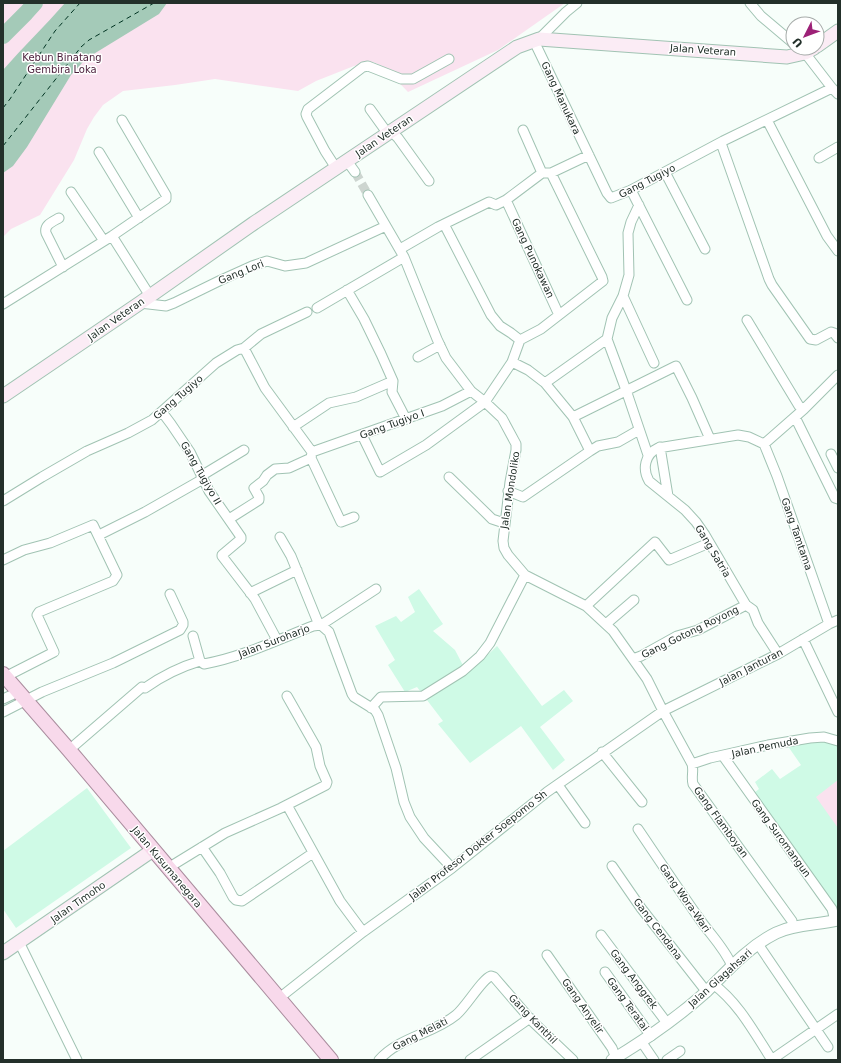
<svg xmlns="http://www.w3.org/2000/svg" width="841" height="1063" font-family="'DejaVu Sans',sans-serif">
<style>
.built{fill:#cffae6}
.green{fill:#fae2ef}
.water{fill:#a4cab8}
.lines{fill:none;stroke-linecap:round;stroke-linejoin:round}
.river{stroke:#a4cab8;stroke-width:16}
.ferry{stroke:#003321;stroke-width:1;stroke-dasharray:5 4;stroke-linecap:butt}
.minor-tunnel{stroke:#cdd5d0;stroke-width:9;stroke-dasharray:9 4.5;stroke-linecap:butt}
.minor-casing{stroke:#a1c3b3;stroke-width:11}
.tertiary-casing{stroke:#a1c3b3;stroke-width:13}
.secondary-casing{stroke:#a1c3b3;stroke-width:15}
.primary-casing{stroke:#aa8d9e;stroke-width:16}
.minor{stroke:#fff;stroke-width:9}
.tertiary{stroke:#fff;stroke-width:11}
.secondary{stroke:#fbecf5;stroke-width:13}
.primary{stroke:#f8d9eb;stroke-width:14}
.labels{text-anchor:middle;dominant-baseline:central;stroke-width:3;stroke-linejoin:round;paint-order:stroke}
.street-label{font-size:10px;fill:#23302a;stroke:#fff}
.park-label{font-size:10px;fill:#481c38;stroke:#fff}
</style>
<rect width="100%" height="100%" fill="#f7fefa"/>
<!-- built -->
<path class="built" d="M419,589L443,624L433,631L455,650L467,673L473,669L497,646L542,706L564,690L573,701L540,727L565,760L553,770L521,726L470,763L438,724L443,721L417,687L405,692L388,665L395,660L375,626L396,616L401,622L415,612L408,597Z
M838,741V914H837L750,796L759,789L755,782L772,769L780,779L801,765L785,742Z
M87,788L131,848L16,928L3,909V851Z"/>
<!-- green -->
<path class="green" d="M3,3H565L498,50L408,92L384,67L373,62L354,66L316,81L298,91L215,79L175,85L123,91L103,105L94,117L87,129L74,160L40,215L11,229L3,237Z
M838,780V828L816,797Z"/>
<!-- water -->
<path class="water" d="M65,3H116V4L167,3L159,14L92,55L82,63L71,75L27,147L13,166L3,173V70C23,47 45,26 65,3Z"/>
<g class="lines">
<!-- river -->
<path class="river" d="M3,36L26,13L35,3"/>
<!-- ferry -->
<path class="ferry" d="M3,108L10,99L55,31L80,3
M3,146L81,47L89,40L154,3"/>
<!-- minor-tunnel -->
<path class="minor-tunnel" d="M355,172L368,195"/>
<defs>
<path id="minor" d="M750,3L761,16L793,43
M539,39L566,12L577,3
M534,41L607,193L611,198L631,190L723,141L832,88
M800,49L805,53L832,88L838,94
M370,109L388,134
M767,120L827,236L838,251
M523,130L542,173
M392,132L398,138L429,181
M721,143L769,279L772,285L810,339L816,340L831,332L834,333L838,338
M99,152L139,218
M819,158L838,147
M347,161L355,172
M336,168L325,151L307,117L306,114L308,109L363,67L368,66L401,79H413L449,59
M665,172L705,249
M631,190L687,300
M71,192L104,241
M368,195L404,257L437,339L446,358L471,391L485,402L502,418L516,444V450L510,482L503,541L504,548L508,555L525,575L586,606L613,631L647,679L663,711L692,764C694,771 691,777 693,784L792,921V927
M506,200L559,315
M639,205L631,222L628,233L629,275L623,296L612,318L607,339L626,390L648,455
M59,218C52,222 44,225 46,233L63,267
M444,224L491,315L500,326L511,333L520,340
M112,236L150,296
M400,249L438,227L489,202L496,205L506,200L542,173H551L589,155
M347,290L364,319L381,354L393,381L392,392L406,419
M623,296L654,363
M140,303L166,306L174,303L221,280L252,266L267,261L285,266L306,263L386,226
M3,304L112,236L166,199V195L122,120
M317,308L404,257
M747,320L799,406L804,409
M244,348L265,388L312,452
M418,357L440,345
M512,362L520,340L541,329L603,281L602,277L551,173
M545,383L573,417L590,451
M162,412L171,424L190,452L209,491L241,537V539L222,555V556L255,599L277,640
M573,417L676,366L692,398L710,439
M795,417L835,498L838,499
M293,427L329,403L356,397L393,381
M362,435L380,472L426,445L485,402L512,362L528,370L545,383L607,339
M764,444L777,476L829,624
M660,447L668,496
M831,454L838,468
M311,458L312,452L442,406L471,391
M311,458L341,522L354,517
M201,476L244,450
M449,477L487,514L492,519L504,523
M508,491L523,497L590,451L598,446L618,442L639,430
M3,501L42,477L87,451L128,433L152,420L216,363L237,350L244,348L261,334L307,312
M229,519L259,500V497L254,488L263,481L267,475L275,469L289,468L311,458
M99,535L145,512L203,479
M280,537L291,556L319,625
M3,560L24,550L50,543L93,525L117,575L113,581L39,612L37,615L54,652L5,677
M250,593L297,570
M586,606L655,542L669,560L709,543
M606,624L634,600
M321,625L376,589
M193,636L200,661
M803,639L838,712
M778,654L758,623L753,610L746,605L705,535L696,522L685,510L649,481C642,469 645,454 658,448L738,435L749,437L764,444L804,409L838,375
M633,659L641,656L677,636L698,630L746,605
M3,699L18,692
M371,708L381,697L423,696L463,671L480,656L490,643L525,575
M3,712L42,692L113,663L180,630L183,625V622L170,594
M69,750L142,687L145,688C162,676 180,667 200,661L204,664C242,657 277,640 313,626L321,625L329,632L352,694L354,697L375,710L378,715L396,768L404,802L410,817L424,838L452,868
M602,752L642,802
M723,756L832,909L835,921
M692,764L710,758L768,745L810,738L824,737L838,741
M558,785L585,823
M287,805L340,901L363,932
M638,829C659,860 679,890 701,921C711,935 725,949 732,966
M202,847L220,873L233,897L236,900L242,901L313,853
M612,866L641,908L706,991
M168,868L225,833L281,808L326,785L327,782L320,766L316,747L287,696
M601,935L667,1023
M19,942L77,1060
M758,944L828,1047
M547,955L612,1048L616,1058
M605,972L651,1036
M713,984C739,1003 755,1034 772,1060
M278,999L363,932L452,868L547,792L663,711L778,654L829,624L838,620
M639,1044H643L654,1060
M379,1060C399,1037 433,1034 456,1015C466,1007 482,979 491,976L494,977L532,1021L573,1060
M470,1060L530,1018
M667,1060L680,1051
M774,1060L777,1056L838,1014"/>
<path id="tertiary" d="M612,1060C645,1040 677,1018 706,992C727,971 748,947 776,933C795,924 817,925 838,920"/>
<path id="secondary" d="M817,46L838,31
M3,396L140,303L254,223L517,47L539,39L787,57L805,53L814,48
M3,953L153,850"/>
<path id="primary" d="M3,674L69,750L331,1060"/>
</defs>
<!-- minor casing -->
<use href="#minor" class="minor-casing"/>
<!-- tertiary casing -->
<use href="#tertiary" class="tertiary-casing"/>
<!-- secondary casing -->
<use href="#secondary" class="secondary-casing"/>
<!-- primary casing -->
<use href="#primary" class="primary-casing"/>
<!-- minor -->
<use href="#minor" class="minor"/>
<!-- tertiary -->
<use href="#tertiary" class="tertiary"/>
<!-- secondary -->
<use href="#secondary" class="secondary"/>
<!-- primary -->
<use href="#primary" class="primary"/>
</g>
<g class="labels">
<!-- street labels -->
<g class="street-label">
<text transform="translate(703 50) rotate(4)">Jalan Veteran</text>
<text transform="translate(561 98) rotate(65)">Gang Manukara</text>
<text transform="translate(384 136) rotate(-34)">Jalan Veteran</text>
<text transform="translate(647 181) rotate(-27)">Gang Tugiyo</text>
<text transform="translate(533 258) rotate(65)">Gang Punokawan</text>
<text transform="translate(241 272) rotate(-22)">Gang Lori</text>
<text transform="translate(116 319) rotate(-35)">Jalan Veteran</text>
<text transform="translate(178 397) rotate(-41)">Gang Tugiyo</text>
<text transform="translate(392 424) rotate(-20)">Gang Tugiyo I</text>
<text transform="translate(201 473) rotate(60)">Gang Tugiyo II</text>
<text transform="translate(510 490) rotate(-81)">Jalan Mondoliko</text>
<text transform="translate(797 534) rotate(71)">Gang Tamtama</text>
<text transform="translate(713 551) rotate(59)">Gang Satria</text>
<text transform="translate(690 632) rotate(-26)">Gang Gotong Royong</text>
<text transform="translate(274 641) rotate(-21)">Jalan Suroharjo</text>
<text transform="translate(751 667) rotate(-27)">Jalan Janturan</text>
<text transform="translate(765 747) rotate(-12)">Jalan Pemuda</text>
<text transform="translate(721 822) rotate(54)">Gang Flamboyan</text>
<text transform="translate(781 838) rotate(54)">Gang Suromangun</text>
<text transform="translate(478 845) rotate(-38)">Jalan Profesor Dokter Soepomo Sh</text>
<text transform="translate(167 867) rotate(50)">Jalan Kusumanegara</text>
<text transform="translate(685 898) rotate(55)">Gang Wora-Wari</text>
<text transform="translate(78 902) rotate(-35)">Jalan Timoho</text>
<text transform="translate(658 929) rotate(53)">Gang Cendana</text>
<text transform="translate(720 978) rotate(-42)">Jalan Glagahsari</text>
<text transform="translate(634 979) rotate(53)">Gang Anggrek</text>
<text transform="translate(628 1004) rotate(54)">Gang Teratai</text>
<text transform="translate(583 1006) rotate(55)">Gang Anyelir</text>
<text transform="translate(533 1019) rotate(46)">Gang Kanthil</text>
<text transform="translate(420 1034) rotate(-27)">Gang Melati</text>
</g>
<!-- park labels -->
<g class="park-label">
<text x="62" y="57">Kebun Binatang<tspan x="62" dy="12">Gembira Loka</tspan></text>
</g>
</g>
<!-- border -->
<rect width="841" height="1063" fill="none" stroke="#23302a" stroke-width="8"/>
<!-- north arrow -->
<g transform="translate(805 36) rotate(228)"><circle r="19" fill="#ffffff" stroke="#a7acaa"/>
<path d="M0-3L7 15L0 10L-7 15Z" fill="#9d2177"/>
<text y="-6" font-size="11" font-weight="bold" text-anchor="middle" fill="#23302a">U</text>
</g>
</svg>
